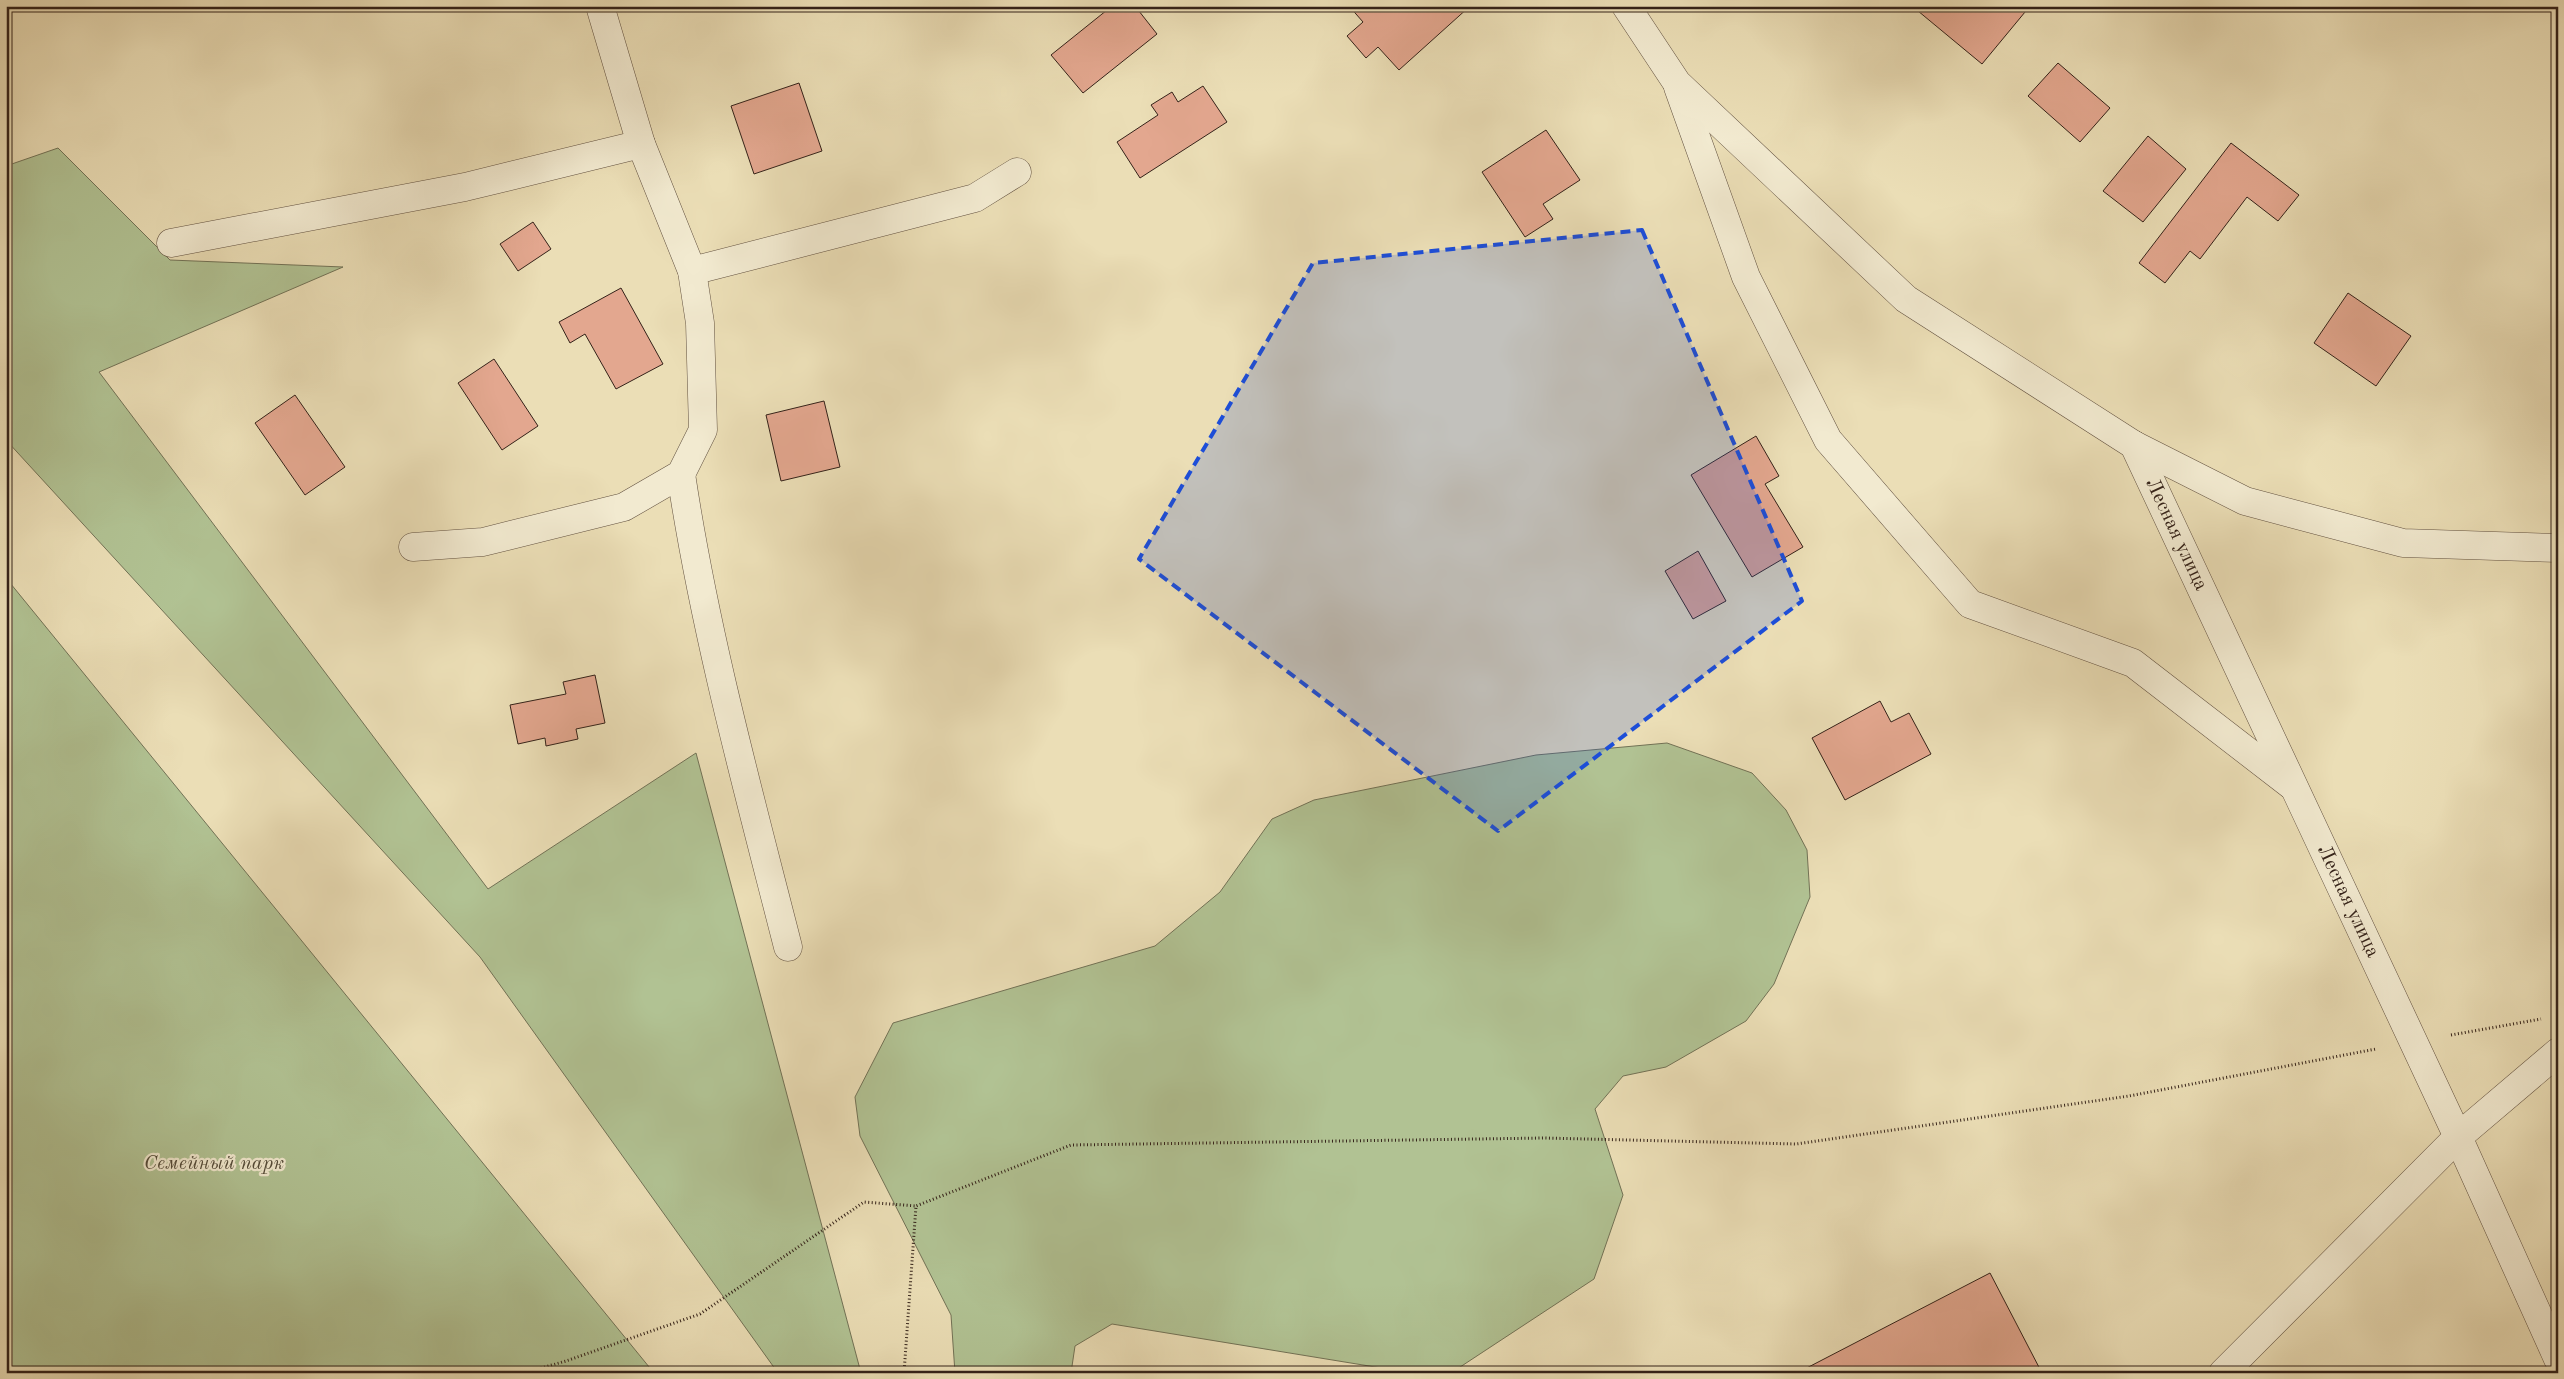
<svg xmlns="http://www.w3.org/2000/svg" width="2564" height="1379" font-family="'Old Standard TT',serif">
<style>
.green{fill:#b1c293;stroke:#727256}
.building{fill:#e3a78f;stroke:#342219}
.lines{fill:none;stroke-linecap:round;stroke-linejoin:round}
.minor-casing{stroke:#625140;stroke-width:29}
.path{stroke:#342219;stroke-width:3;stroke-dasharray:1 2.5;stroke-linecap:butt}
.minor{stroke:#f2ead0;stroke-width:28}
.marked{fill:#1d4ed8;fill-opacity:0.2;stroke:#1d4ed8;stroke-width:4;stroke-dasharray:10 6;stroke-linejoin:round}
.labels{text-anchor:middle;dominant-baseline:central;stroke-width:4.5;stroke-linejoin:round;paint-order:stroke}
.street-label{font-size:20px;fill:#342219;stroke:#f2ead0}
.park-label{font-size:20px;font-style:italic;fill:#534a38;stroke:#f2ead0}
</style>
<rect width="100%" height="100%" fill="#ebdeb6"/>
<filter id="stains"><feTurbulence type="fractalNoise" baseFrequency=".004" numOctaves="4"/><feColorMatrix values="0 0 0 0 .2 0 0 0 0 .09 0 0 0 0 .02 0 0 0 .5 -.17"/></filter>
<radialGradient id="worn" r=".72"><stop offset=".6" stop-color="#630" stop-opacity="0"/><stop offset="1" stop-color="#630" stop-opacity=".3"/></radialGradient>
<!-- green -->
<path class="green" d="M58,148L170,260L343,267L99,372L488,889L696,753L861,1373H778L480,957L6,440V166Z
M6,578L654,1373H6Z
M1667,743L1752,773L1786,810L1807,850L1810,897L1774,984L1746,1021L1666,1067L1623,1076L1595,1109L1623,1195L1594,1279L1451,1373H1412L1112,1324L1075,1346L1071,1373H955L951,1315L860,1136L855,1097L893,1023L1155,946L1220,892L1272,819L1314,800L1536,755Z"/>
<!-- building -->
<path class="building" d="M1112,6H1135L1157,34L1083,93L1051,55Z
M1349,6H1468L1469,7L1399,70L1378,47L1366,58L1347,36L1363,22Z
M1912,6H2030L1982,64Z
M2058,63L2110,108L2080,142L2028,96Z
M799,83L822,151L754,174L731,106Z
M1203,86L1227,122L1140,178L1117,142L1158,115L1151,105L1172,92L1178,102Z
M1546,130L1580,180L1543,204L1553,219L1525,237L1482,172Z
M2148,136L2186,169L2143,222L2103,191Z
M2231,143L2299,195L2278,221L2247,197L2200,259L2190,251L2165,283L2139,263Z
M533,222L551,249L518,271L500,244Z
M621,288L663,364L616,389L585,334L570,343L559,322Z
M2348,293L2411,336L2376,386L2314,343Z
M494,359L538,426L502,450L458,383Z
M295,395L345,467L305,495L255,423Z
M824,401L840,467L781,481L766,415Z
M1756,436L1779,476L1765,484L1803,547L1752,577L1691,475Z
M1698,551L1726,601L1693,619L1665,571Z
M595,675L605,723L576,729L578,739L546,746L545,738L518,744L510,705L566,694L563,682Z
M1880,701L1891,722L1909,713L1931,754L1845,800L1812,738Z
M1990,1273L2042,1373H1797Z"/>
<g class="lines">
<defs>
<g id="minor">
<path d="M1626,6L1677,83L1906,299L2134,445L2245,501L2403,543L2558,548"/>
<path d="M1678,87L1746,277L1828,440L1970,604L2133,663L2291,785"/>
<path d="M171,243L465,187L641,144"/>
<path d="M692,271L975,198L1017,172"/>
<path id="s1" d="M2134,445L2458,1137L2558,1359"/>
<path d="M681,474C705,634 748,790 788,947"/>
<path d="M413,547L483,542L624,507L681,474L703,430L700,323L692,271L641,144L600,6"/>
<path d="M2223,1373L2458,1137L2558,1052"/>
</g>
</defs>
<!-- minor casing -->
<use href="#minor" class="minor-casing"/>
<!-- path -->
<path class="path" d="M2451,1035L2541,1019
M524,1373L566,1361L700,1314L864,1202L916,1206
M904,1373L916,1206L1071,1145L1544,1138L1796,1144L2129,1096L2376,1049"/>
<!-- minor -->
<use href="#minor" class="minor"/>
</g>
<!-- marked area -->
<path class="marked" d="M1642,230L1802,601L1498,831L1139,559L1313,263Z"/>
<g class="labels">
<!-- street labels -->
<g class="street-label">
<text stroke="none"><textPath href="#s1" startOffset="99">Лесная улица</textPath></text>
<text stroke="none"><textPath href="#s1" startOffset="504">Лесная улица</textPath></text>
</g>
<!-- park labels -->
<g class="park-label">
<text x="214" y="1164">Семейный парк</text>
</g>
</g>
<!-- margin -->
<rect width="2564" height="1379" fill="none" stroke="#ebdeb6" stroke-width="25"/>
<rect x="8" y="8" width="2549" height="1364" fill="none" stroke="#342219" stroke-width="2.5"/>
<rect x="12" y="12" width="2539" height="1354" fill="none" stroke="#342219"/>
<rect width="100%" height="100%" filter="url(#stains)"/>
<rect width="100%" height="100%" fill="url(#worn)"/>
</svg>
